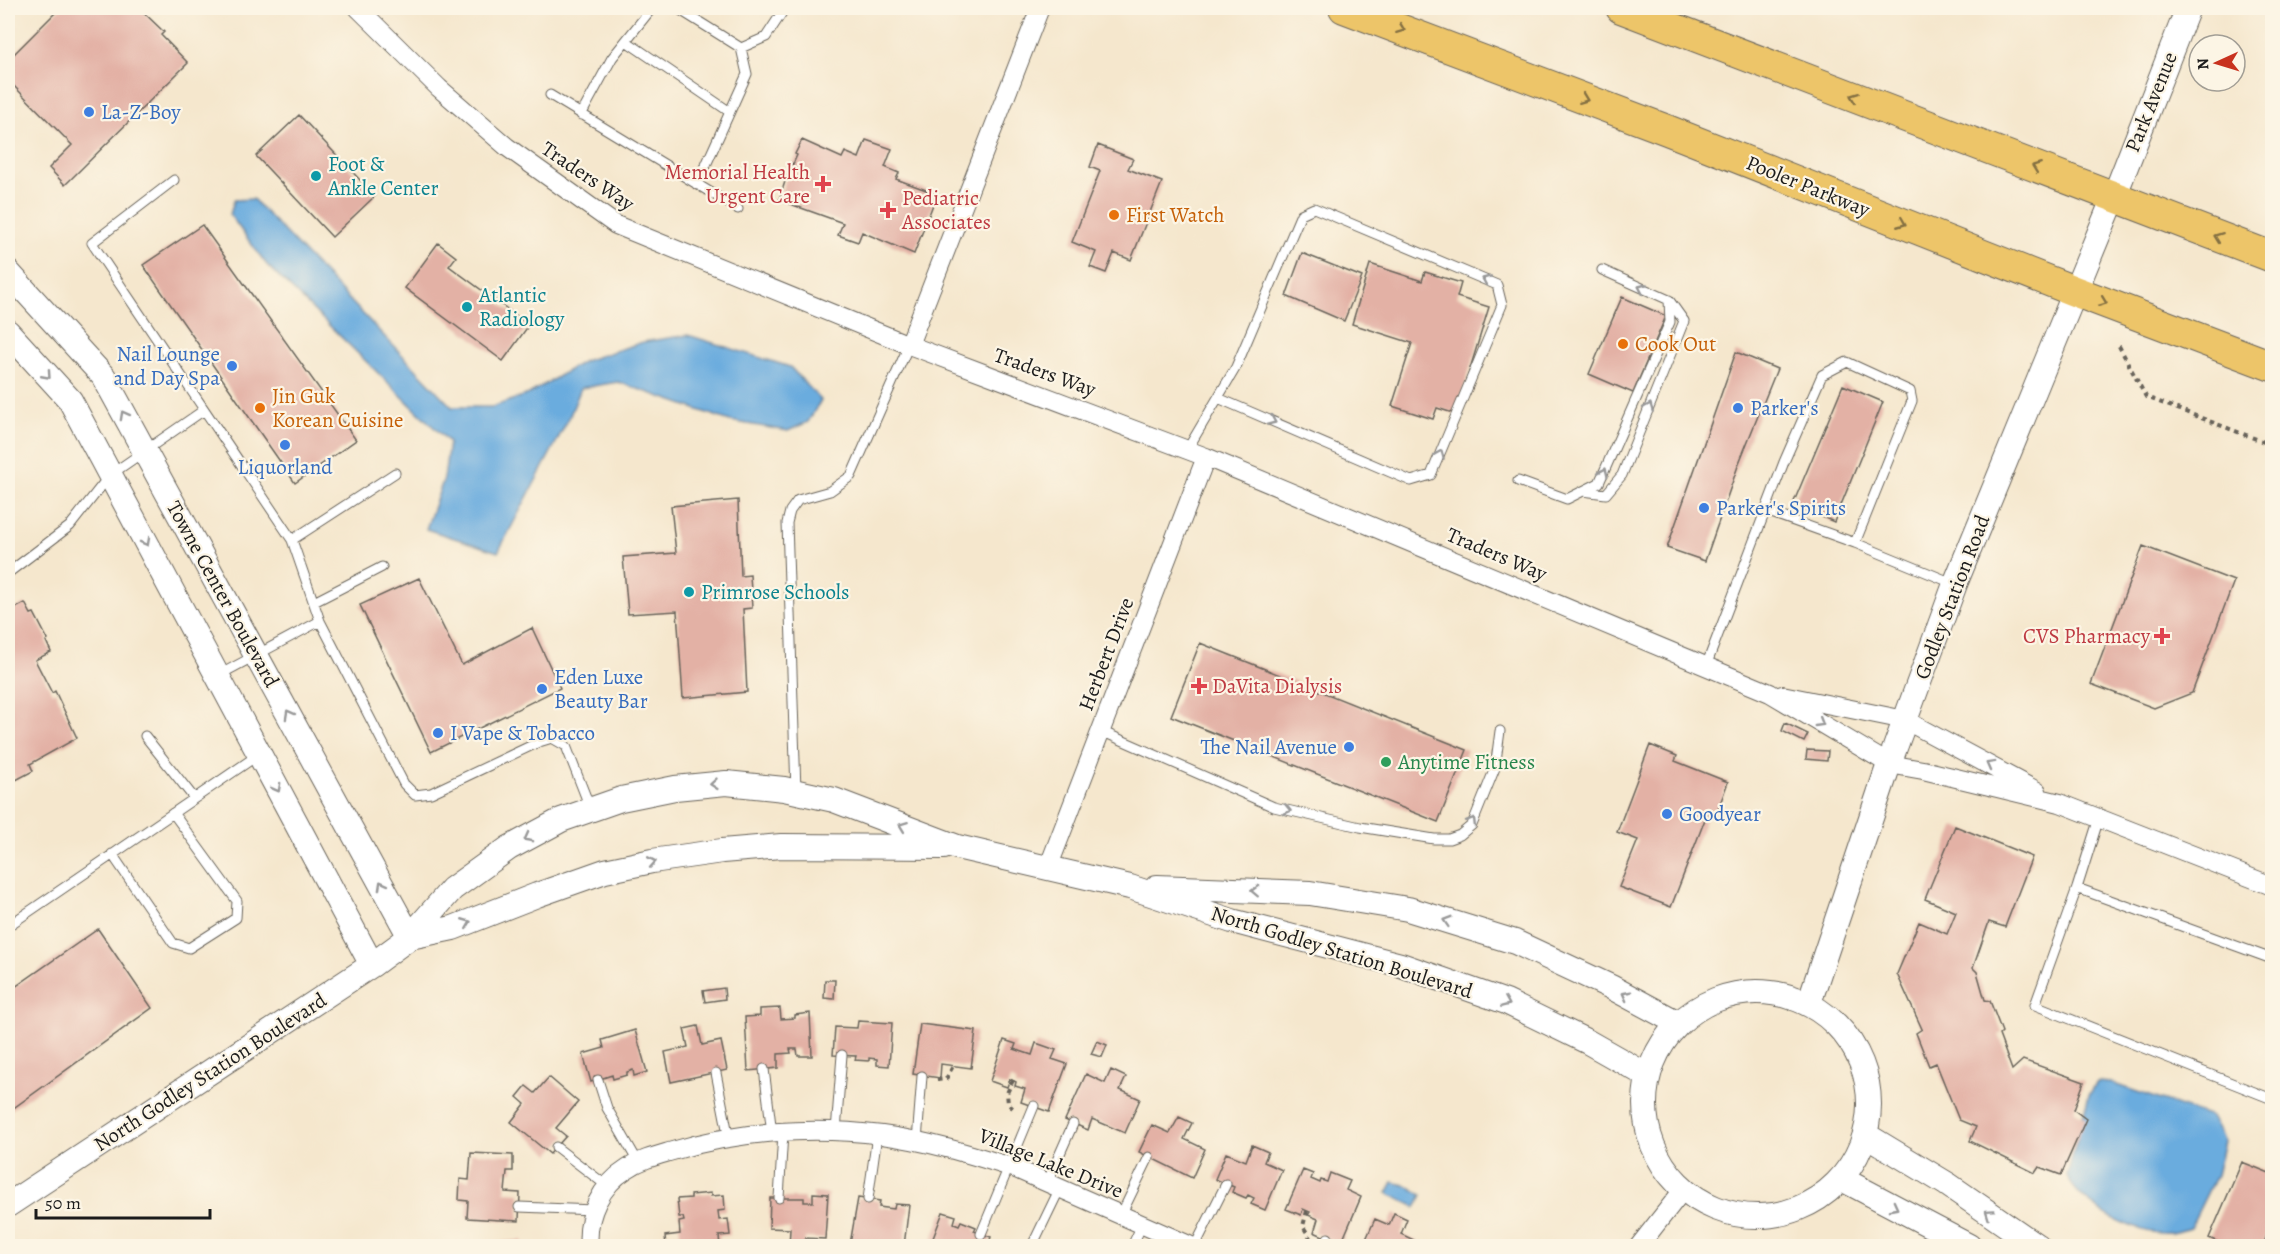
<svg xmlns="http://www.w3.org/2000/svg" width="2280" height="1254" font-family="Alegreya,serif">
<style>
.water{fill:#6aacde;stroke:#43647d;stroke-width:1.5}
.building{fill:#e3b1a5}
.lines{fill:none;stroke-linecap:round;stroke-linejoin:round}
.service-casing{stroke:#68635a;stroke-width:11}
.minor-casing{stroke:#68635a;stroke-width:20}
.tertiary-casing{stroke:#68635a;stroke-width:26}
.primary-casing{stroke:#68635a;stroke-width:32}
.path{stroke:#68635a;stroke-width:4;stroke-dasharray:4.5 4.5;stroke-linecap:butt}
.service{stroke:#fff;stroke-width:9}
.minor{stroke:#fff;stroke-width:18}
.tertiary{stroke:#fff;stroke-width:24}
.primary{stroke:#edc569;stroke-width:30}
.oneway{stroke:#847042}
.oneway2{stroke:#999}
.shop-dot{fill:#3f7fe0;stroke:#fcf5e5;stroke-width:2}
.culture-dot{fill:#0f9aa8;stroke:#fcf5e5;stroke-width:2}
.health-dot{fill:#e0444e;stroke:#fcf5e5;stroke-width:2}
.food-dot{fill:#e8710a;stroke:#fcf5e5;stroke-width:2}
.leisure-dot{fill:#2e9e5b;stroke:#fcf5e5;stroke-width:2}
.labels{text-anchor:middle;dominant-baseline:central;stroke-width:4.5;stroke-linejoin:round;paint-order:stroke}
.street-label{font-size:21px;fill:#1c1c1c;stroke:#fcf5e5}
.shop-label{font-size:21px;fill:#366cbe;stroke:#fcf5e5;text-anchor:start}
.culture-label{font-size:21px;fill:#0d838f;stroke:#fcf5e5;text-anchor:start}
.health-label{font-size:21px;fill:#be3a42;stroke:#fcf5e5;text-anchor:end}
.food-label{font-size:21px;fill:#c56008;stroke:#fcf5e5;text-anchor:start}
.leisure-label{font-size:21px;fill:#27864d;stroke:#fcf5e5;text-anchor:start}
</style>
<rect width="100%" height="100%" fill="#fcf5e5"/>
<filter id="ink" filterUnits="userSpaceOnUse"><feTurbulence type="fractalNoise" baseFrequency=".0167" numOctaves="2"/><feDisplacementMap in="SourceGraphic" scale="12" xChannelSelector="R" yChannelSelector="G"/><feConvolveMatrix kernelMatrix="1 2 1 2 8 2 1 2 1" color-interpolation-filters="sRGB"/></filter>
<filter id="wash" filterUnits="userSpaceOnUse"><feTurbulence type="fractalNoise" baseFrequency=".008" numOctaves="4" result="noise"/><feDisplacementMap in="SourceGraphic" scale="24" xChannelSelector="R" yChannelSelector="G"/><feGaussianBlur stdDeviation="1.35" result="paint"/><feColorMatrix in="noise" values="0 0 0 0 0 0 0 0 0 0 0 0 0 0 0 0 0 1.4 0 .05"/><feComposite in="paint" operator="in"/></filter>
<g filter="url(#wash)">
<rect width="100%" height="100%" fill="#f5e7cd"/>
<!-- water -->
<path class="water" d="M253,199L452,407H492L529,394L584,361L643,342L688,335L790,367L821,400L808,422L788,431L730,421L618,382L581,388L569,418L498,552L426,529L444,478L449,442L267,265L230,215L234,200Z
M2097,1082L2111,1083L2211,1117L2224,1141L2216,1175L2190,1228C2184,1230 2178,1232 2172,1233C2138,1237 2081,1207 2067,1176L2089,1095Z
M1393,1182L1408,1186L1422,1195L1416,1207L1387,1193Z"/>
<g id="blocks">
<!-- building -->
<path class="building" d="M60,8H139L164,32L161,35L188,63L65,185L49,168L72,145L8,80V60Z
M299,115L375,196L332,237L256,156Z
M802,140L842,158L845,152L859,158L866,140L892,149L885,167L899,173L896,179L937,194L914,254L862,232L858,242L838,235L843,223L779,200L791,163L793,164L797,155L795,154Z
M1098,145L1133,159L1128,169L1162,182L1131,260L1114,253L1106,273L1090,267L1096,252L1072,242L1100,171L1090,167Z
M202,225L356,440L295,483L143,265Z
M438,243L456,257L449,266L529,325L503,361L405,288Z
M1302,253L1362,277L1344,321L1286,296Z
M1370,264L1422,281L1425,272L1461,283L1457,297L1489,307L1456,414L1437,408L1433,419L1392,406L1412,343L1352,324Z
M1622,297L1666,316L1633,393L1589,374Z
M1736,352L1777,369L1739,463L1705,561L1667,548Z
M1843,385L1883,402L1834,522L1793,504Z
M738,500L741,576L750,575L752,608L743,609L747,692L683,698L677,611L628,614L623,557L676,553L671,506Z
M2143,546L2234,581L2192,693L2154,708L2091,684Z
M419,578L462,665L532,628L560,688L431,752L360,605Z
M25,603L31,614L34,613L48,640L46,641L51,652L35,660L52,693L55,691L77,738L30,764L33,771L16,780L8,764V612Z
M1200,643L1467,750L1438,822L1171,716Z
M1785,723L1808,734L1804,742L1782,731Z
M1650,745L1677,756L1675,761L1728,782L1717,812L1709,809L1671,907L1619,887L1638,840L1617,832Z
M1807,750L1828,751L1827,761L1806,759Z
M1955,826L2032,857L2005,927L1989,922L1973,968L1977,972L1985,1000L1990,1001L2002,1032L1999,1035L2012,1070L2023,1060L2084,1082L2074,1110L2086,1119L2061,1175L2039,1167L2035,1173L1970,1141L1976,1127L1959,1120L1936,1063L1929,1066L1916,1033L1922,1029L1897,974L1919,922L1947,934L1956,912L1925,899Z
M98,929L152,1008L8,1112V992Z
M825,980H835L834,999L824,998Z
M724,988L725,999L705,1002L703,991Z
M780,1008L781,1019L795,1018V1015L810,1013L812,1056H798L797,1049H790L791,1053L778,1054V1068L748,1071L745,1017L760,1016V1009Z
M858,1021L892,1023L889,1066L877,1065V1059L869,1058V1061L855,1060L856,1056L833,1055L835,1027L857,1028Z
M920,1024L976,1031L971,1068L941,1064L940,1078L913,1074Z
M698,1026L702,1045L721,1041L727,1070L671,1082L665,1052L688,1047L684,1029Z
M635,1030L647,1072L634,1076L633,1070L627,1072V1075L613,1079L612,1075L591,1082L583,1054L604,1048L602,1040Z
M1004,1040L1016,1044L1014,1049L1032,1055L1036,1043L1056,1050L1052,1059L1067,1064L1049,1112L1021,1102L1025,1089L1015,1086L1016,1082L1010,1079L1007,1087L990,1081Z
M1097,1041L1107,1045L1102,1057L1091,1054Z
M1111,1070L1126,1077L1120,1090L1140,1099L1125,1133L1092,1119L1088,1130L1065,1120L1086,1074L1105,1083Z
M549,1077L578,1102L556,1128L566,1136L550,1154L511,1122L525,1104L517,1097L526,1086L535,1093Z
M1179,1117L1192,1123L1184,1139L1205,1149L1192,1178L1139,1152L1152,1125L1170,1133Z
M1252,1145L1268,1152L1264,1162L1282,1170L1265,1210L1251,1204L1254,1198L1248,1195L1246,1198L1232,1192L1234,1187L1215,1179L1226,1153L1246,1161Z
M471,1153L513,1155V1171H507L505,1192L520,1193L519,1221L467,1218L468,1201L459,1200L460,1179L469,1180Z
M2242,1162L2272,1174V1221L2263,1246H2227L2209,1238Z
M1303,1170L1313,1174L1311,1179L1320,1183L1321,1180L1327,1182L1330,1173L1350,1181L1346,1190L1361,1197L1341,1244L1314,1232L1318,1219L1308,1215L1310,1212L1303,1209L1301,1215L1286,1209Z
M711,1193V1196L724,1195L725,1210L718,1211L719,1220L728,1219L730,1235L719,1236L720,1246H666L665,1236L680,1234L679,1222L684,1221L683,1217H679L677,1199L691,1198V1195Z
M813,1193L828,1194L825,1239L805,1238V1246H789L790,1229L769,1228L770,1198H804V1202H813Z
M858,1198L880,1201L879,1207L894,1209L895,1204L909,1205L904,1246H868L850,1244Z
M943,1212L956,1216L954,1223L959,1225L961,1221L976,1227L974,1231L991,1237L988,1246H930Z
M1394,1213L1407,1219L1401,1234L1418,1242L1416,1246H1363L1375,1219L1389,1225Z
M522,1240L523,1246H481V1244Z"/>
</g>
</g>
<g filter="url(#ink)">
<use href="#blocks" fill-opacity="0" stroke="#68635a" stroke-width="1.5"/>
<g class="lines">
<defs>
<path id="service" d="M677,8L741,48L747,74L697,185
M626,41L730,112
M741,48L766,37L785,8
M550,95L738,209
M581,115L612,58L652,8
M174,180L92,243L292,540L320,621L219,675
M1187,450L1236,367L1301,214L1314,208L1497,285L1502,305L1431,475L1411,481L1218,398
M1518,481L1567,499L1599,483L1670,322L1669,300L1602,270
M1583,491L1606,494L1622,475L1684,321L1669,300
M292,540L395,473
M1855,543L1955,584
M8,573L70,526L110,475L204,410
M314,602L382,567
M320,621L404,784L415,795L431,793L539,742L552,738L566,746L591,810
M1706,666L1784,462L1822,375L1847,362L1910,391L1912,401L1855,543L1766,511
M2272,724V751
M1101,731L1274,807L1360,827L1434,839H1449L1460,835L1472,825L1495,768L1500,731
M145,736L194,798
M796,791L787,523L790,511L798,500L830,491L851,476L909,345
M2099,818L2077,888L2035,1005L2272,1099
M112,854L173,943L189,948L236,918L237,901L173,813
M2077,888L2272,959
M8,926L258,755
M764,1069L772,1133
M716,1073L729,1139
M598,1080L607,1108L638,1162
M836,1131L842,1055
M917,1141L922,1076
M556,1147L607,1186
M1047,1183L1073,1124
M779,1198L783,1133
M868,1199L877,1135
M519,1207L594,1210
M1121,1215L1149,1157
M981,1234L1034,1106
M1032,1246L1060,1188
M1132,1246L1142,1225
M1195,1246L1226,1184
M1323,1246L1328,1238"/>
<path id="minor" d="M358,8L439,88L507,147L616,225L909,345L1206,457L1770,693L1889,764L1923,770L2060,803L2272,886
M909,345L1040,8
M1782,695L1905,720L2037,791
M1048,868L1206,457
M589,1246C586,1216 601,1185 627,1169C640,1160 655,1156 669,1152C737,1131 812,1126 882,1135C927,1141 970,1154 1014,1168L1191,1246
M1639,1246L1683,1190"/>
<path id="tertiary" d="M8,272L104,377L410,937
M8,332L70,400L372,965
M1157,887L1310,893L1408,909L1515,942L1611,987L1678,1023
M410,937L453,928L537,895L605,871L652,861L722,851L781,846L944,847
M1645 1104a112 112 0 1 1 224 0a112 112 0 1 1-224 0Z
M1809,1003L1889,764L1955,584L2114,197L2188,8
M1866,1135L1947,1184L2037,1246
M1842,1179L1969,1246
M8,1205L372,965L410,937L452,889L509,848L561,820L621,799L675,788L726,783L784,789L834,800L957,847L1130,887L1232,921L1401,965L1506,1002L1588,1042L1648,1076"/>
<path id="primary" d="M1344,8L1667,130L2074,291L2272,366
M1621,8L2272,257"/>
</defs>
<!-- service casing -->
<use href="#service" class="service-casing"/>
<!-- minor casing -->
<use href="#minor" class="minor-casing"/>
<!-- tertiary casing -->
<use href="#tertiary" class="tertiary-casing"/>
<!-- primary casing -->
<use href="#primary" class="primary-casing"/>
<!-- path -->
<path class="path" d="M2119,346L2146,397L2272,445
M937,1080L946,1079L953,1066
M1013,1080L1007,1093L1008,1104L1016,1111
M1307,1211L1303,1226L1310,1238"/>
<!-- service -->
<use href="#service" class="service"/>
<!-- minor -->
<use href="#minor" class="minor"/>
<!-- tertiary -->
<use href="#tertiary" class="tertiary"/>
<!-- primary -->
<use href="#primary" class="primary"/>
</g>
<!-- one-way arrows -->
<defs><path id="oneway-chevron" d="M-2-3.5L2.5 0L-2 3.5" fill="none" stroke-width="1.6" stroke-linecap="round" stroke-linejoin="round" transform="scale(1.5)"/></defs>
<g class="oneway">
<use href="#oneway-chevron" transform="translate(1401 29) rotate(21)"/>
<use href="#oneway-chevron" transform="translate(1854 97) rotate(-159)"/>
<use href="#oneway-chevron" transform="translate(1584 99) rotate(21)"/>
<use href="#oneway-chevron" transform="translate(2036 167) rotate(-159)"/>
<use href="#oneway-chevron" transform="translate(1902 223) rotate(22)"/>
<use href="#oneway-chevron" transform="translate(2218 237) rotate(-159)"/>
<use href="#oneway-chevron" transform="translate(2103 302) rotate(21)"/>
</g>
<g class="oneway2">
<use href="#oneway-chevron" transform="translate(1486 280) rotate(-157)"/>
<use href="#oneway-chevron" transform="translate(1642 288) rotate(-156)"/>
<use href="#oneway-chevron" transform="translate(47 375) rotate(48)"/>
<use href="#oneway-chevron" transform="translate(1649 407) rotate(-68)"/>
<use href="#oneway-chevron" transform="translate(124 415) rotate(-119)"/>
<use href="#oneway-chevron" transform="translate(1272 421) rotate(23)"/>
<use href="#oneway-chevron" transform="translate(1440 454) rotate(-67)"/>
<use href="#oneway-chevron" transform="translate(1604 472) rotate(-66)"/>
<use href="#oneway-chevron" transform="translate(146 542) rotate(62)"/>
<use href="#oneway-chevron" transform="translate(289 714) rotate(-119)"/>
<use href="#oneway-chevron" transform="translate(1820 723) rotate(31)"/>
<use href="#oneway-chevron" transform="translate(1990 765) rotate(-151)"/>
<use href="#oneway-chevron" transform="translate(714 784) rotate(175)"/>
<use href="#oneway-chevron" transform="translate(277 788) rotate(62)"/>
<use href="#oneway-chevron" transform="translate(1287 810) rotate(13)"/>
<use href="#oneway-chevron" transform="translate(1472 821) rotate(-58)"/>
<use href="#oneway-chevron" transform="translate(903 826) rotate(-159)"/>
<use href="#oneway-chevron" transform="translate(528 838) rotate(152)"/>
<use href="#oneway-chevron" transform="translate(652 862) rotate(-10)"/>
<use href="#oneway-chevron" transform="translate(382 885) rotate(-119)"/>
<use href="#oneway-chevron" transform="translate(1255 891) rotate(-178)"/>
<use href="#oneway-chevron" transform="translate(1447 921) rotate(-163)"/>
<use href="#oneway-chevron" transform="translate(467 923) rotate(-22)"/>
<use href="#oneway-chevron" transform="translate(1626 995) rotate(-152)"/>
<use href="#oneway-chevron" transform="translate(1506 1003) rotate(23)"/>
<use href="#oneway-chevron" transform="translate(1894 1207) rotate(28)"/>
<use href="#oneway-chevron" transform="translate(1989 1213) rotate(-145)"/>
</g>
</g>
<!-- markers -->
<g class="shop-dot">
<circle cx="89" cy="112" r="6"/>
<circle cx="232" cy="366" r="6"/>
<circle cx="1738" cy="408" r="6"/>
<circle cx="285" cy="445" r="6"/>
<circle cx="1704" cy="508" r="6"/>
<circle cx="542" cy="689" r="6"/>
<circle cx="438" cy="733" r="6"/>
<circle cx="1349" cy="747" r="6"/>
<circle cx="1667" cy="814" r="6"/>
</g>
<g class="culture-dot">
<circle cx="316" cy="176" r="6"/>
<circle cx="467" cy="307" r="6"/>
<circle cx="689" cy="592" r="6"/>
</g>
<g class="health-dot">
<path d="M820 175h6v6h6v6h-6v6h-6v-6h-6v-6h6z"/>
<path d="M885 201h6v6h6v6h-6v6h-6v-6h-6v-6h6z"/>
<path d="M2159 627h6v6h6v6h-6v6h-6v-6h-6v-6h6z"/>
<path d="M1196 677h6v6h6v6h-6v6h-6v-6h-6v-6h6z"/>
</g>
<g class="food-dot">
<circle cx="1114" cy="215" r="6"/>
<circle cx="1623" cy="344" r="6"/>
<circle cx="260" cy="408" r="6"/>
</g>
<circle class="leisure-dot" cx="1386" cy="762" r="6"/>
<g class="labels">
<!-- street labels -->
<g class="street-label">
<text transform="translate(2151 102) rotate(-68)">Park Avenue</text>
<text transform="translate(588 176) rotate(34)">Traders Way</text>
<text transform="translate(1808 186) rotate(22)">Pooler Parkway</text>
<text transform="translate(1045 372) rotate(20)">Traders Way</text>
<text transform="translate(1497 554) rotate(23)">Traders Way</text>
<text transform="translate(223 594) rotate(61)">Towne Center Boulevard</text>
<text transform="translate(1952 597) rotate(-69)">Godley Station Road</text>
<text transform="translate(1106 654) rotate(-69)">Herbert Drive</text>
<text transform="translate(1342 952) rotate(17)">North Godley Station Boulevard</text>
<text transform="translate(210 1072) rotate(-33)">North Godley Station Boulevard</text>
<text transform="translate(1051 1163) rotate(22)">Village Lake Drive</text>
</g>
<!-- shop labels -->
<g class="shop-label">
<text x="101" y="112">La-Z-Boy</text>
<text x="220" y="354" text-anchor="end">Nail Lounge<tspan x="220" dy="24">and Day Spa</tspan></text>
<text x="1750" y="408">Parker's</text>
<text x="285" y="467" text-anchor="middle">Liquorland</text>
<text x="1716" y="508">Parker's Spirits</text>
<text x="554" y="677">Eden Luxe<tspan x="554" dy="24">Beauty Bar</tspan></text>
<text x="450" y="733">I Vape &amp; Tobacco</text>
<text x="1337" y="747" text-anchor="end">The Nail Avenue</text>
<text x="1679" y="814">Goodyear</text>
</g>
<!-- culture labels -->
<g class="culture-label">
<text x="328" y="164">Foot &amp;<tspan x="328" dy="24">Ankle Center</tspan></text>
<text x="479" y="295">Atlantic<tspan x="479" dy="24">Radiology</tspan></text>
<text x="701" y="592">Primrose Schools</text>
</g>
<!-- health labels -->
<g class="health-label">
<text x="810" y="172">Memorial Health<tspan x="810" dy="24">Urgent Care</tspan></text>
<text x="902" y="198" text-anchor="start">Pediatric<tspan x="902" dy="24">Associates</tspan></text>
<text x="2150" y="636">CVS Pharmacy</text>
<text x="1212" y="686" text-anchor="start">DaVita Dialysis</text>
</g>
<!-- food labels -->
<g class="food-label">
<text x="1126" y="215">First Watch</text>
<text x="1635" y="344">Cook Out</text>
<text x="272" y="396">Jin Guk<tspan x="272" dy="24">Korean Cuisine</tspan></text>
</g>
<!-- leisure labels -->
<g class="leisure-label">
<text x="1398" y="762">Anytime Fitness</text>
</g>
</g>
<!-- margin -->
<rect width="2280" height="1254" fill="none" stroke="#fcf5e5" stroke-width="30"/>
<!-- north arrow -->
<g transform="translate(2217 63) rotate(266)"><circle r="28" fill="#fcf5e5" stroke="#a29e95" stroke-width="1.5"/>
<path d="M0-4.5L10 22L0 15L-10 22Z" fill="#c8321e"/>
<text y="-9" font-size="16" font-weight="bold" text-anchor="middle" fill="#1c1c1c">N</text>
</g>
<!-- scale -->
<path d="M36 1209v9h174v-9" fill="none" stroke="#1c1c1c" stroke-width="3"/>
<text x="45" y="1209" font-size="18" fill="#1c1c1c" stroke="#fcf5e5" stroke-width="4.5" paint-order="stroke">50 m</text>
</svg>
